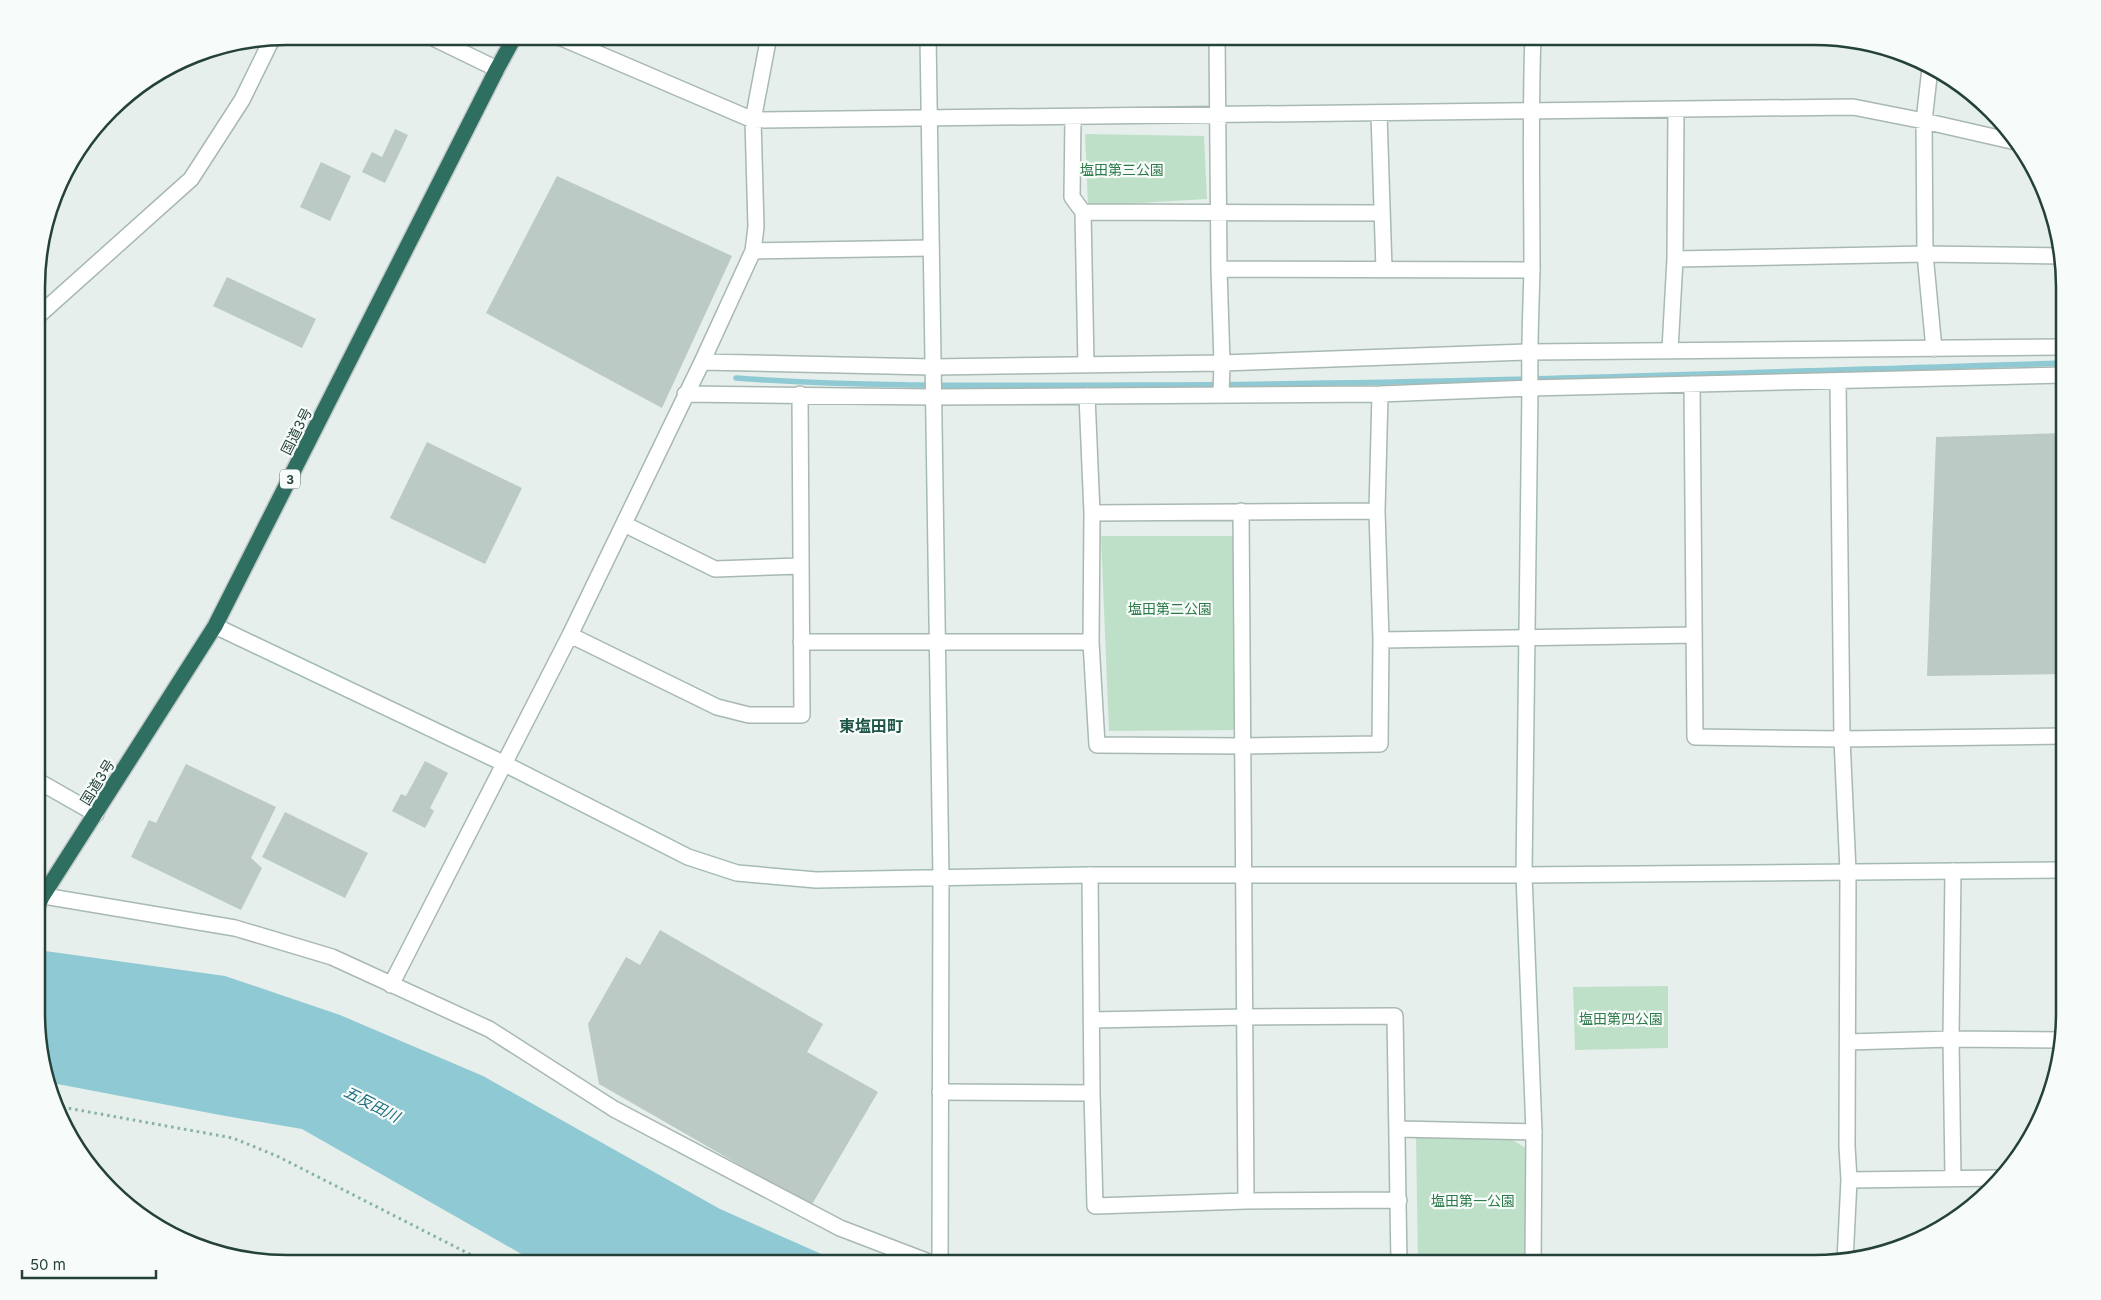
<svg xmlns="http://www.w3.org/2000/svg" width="2101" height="1300" font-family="Inter,'Noto Sans JP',sans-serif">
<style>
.green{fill:#bfe0c8}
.water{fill:#8ec9d4}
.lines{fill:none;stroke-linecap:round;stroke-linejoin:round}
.stream{stroke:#8ec9d4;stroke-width:5.5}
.building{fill:#bbcac4}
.street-casing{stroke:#a8b8b2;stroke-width:18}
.secondary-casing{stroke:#a4bbb3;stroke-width:18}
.highway-casing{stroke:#c2cac8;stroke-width:18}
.path{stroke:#86b3a5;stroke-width:3;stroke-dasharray:2.5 4;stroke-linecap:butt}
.street{stroke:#fff;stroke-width:15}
.secondary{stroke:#fff;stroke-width:15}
.highway{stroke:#2f6f62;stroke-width:15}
.labels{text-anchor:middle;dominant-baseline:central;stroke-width:4.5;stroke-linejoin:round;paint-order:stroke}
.shield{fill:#f7fbf9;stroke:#637a73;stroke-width:1}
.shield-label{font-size:12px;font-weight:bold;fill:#24423a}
.park-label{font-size:14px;fill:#2d7a4b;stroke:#f7fbf9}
.street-label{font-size:14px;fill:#24423a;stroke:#f7fbf9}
.water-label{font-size:15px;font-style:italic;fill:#1c6f80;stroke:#f7fbf9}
.quarter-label{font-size:16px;font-weight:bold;fill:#1f5548;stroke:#f7fbf9}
.rim{fill:none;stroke:#24423a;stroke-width:2.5}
</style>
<rect width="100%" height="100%" fill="#e6efeb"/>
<!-- green -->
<path class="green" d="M1085,134L1204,136L1207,199L1088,206Z
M1101,536H1235L1237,730L1109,731Z
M1668,986V1048L1575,1050L1573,987Z
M1416,1137L1511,1139L1529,1150L1528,1263H1418Z"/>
<!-- water -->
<path class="water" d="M38,950L225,976L340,1015L483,1076L720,1209L844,1264H539L302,1129L220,1115L47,1082L38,1045Z"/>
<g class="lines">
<!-- stream -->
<path class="stream" d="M736,378C872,388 1007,385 1143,385C1450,384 1757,372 2064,363"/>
</g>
<!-- building -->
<path class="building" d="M395,129L408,135L385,183L362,172L372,152L382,157Z
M321,162L351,176L330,221L300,207Z
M557,176L732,256L662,408L486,313Z
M227,277L316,319L302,348L213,306Z
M2064,433V674L1927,676L1936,437Z
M427,442L522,488L485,564L390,518Z
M425,761L448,773L430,808L434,811L425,828L392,811L401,794L406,796Z
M186,764L276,807L251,858L262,868L241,910L131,857L149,820L156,823Z
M285,812L368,853L345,898L262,857Z
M660,930L823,1024L807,1052L878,1092L811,1206L599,1084L588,1024L626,957L640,965Z"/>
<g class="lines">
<defs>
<path id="street" d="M429,36L497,69
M557,36L753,120L1853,107L1924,121L2016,142
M1217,36L1219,269L1222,363L1221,395
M1930,68L1924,121L1925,254L1934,349
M1379,114L1384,269
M1073,117L1072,197L1083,212L1086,365
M1083,212L1382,213
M753,251L931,248
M1675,259L1925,254L2062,256
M1219,269L1532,270
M38,316L191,179L242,100L272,39
M1670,350L1675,259L1676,110
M702,362L932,367L1222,363L1529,352L2064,347
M1838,381L1842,739L1848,871L1847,1146L1849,1180L1845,1261
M1692,384L1695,737L1842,739L2064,736
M685,394L933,397L1380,394L1530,388L2064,375
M1087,396L1092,513L1091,642L1097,745L1244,746L1380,744L1381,640L1377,511L1380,394
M1241,511L1246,1201
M1092,513L1377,511
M624,524L715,569L800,566
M570,635L717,707L749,715H802L800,394
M1381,640L1694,635
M801,642H1091
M38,781L96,814
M1090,875L1092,1093L1095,1206L1246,1201L1399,1200
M38,895L235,928L332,957L489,1029L614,1109L840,1228L934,1264
M391,985L570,635L702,362L753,251L756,227L753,120L769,36
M1092,1020L1245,1017L1395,1016L1399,1263
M1848,1042L1951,1039L2062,1040
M940,1092L1092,1093
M1398,1129L1534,1132
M1953,1178L1951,1039L1953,871
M1849,1180L2001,1178"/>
<path id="secondary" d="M928,36L941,878L940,1264
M1533,36C1530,114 1532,191 1532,269C1531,309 1529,348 1530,388L1524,875L1534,1132L1533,1263
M215,626L503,763L688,857L737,873L816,880L1090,875H1524L2064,870"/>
<path id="highway" d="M38,906L42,897L215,626L497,69L515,36"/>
</defs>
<!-- street casing -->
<use href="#street" class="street-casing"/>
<!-- secondary casing -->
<use href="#secondary" class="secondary-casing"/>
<!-- highway casing -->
<use href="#highway" class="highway-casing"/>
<!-- path -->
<path class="path" d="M56,1106L233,1138L279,1157L489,1264"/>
<!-- street -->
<use href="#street" class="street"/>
<!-- secondary -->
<use href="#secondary" class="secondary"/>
<!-- highway -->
<use href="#highway" class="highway"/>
</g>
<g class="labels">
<!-- shield labels -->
<rect class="shield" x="280" y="469.5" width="20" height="19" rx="4"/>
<g class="shield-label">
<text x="290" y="479">3</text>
</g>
<!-- park labels -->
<g class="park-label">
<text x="1122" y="169">塩田第三公園</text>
<text x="1170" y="608">塩田第二公園</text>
<text x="1621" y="1018">塩田第四公園</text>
<text x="1473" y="1200">塩田第一公園</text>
</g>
<!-- street labels -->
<g class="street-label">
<text transform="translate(296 431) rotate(-63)">国道3号</text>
<text transform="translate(97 782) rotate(-58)">国道3号</text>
</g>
<!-- water labels -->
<g class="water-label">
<text transform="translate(372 1104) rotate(27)">五反田川</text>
</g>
<!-- quarter labels -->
<g class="quarter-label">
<text x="871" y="726">東塩田町</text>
</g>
</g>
<!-- crop -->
<path d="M0 0H2101V1300H0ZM287 45H1814A242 242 0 0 1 2056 287V1013A242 242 0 0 1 1814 1255H287A242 242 0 0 1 45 1013V287A242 242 0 0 1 287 45Z" fill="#f7fbf9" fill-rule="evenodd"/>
<path class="rim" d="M287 45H1814A242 242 0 0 1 2056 287V1013A242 242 0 0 1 1814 1255H287A242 242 0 0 1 45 1013V287A242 242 0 0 1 287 45Z"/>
<!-- scale -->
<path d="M22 1270v8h134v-8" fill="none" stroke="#24423a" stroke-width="2.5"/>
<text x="30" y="1270" font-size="15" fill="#24423a" stroke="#f7fbf9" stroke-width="4" paint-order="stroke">50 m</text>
</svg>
